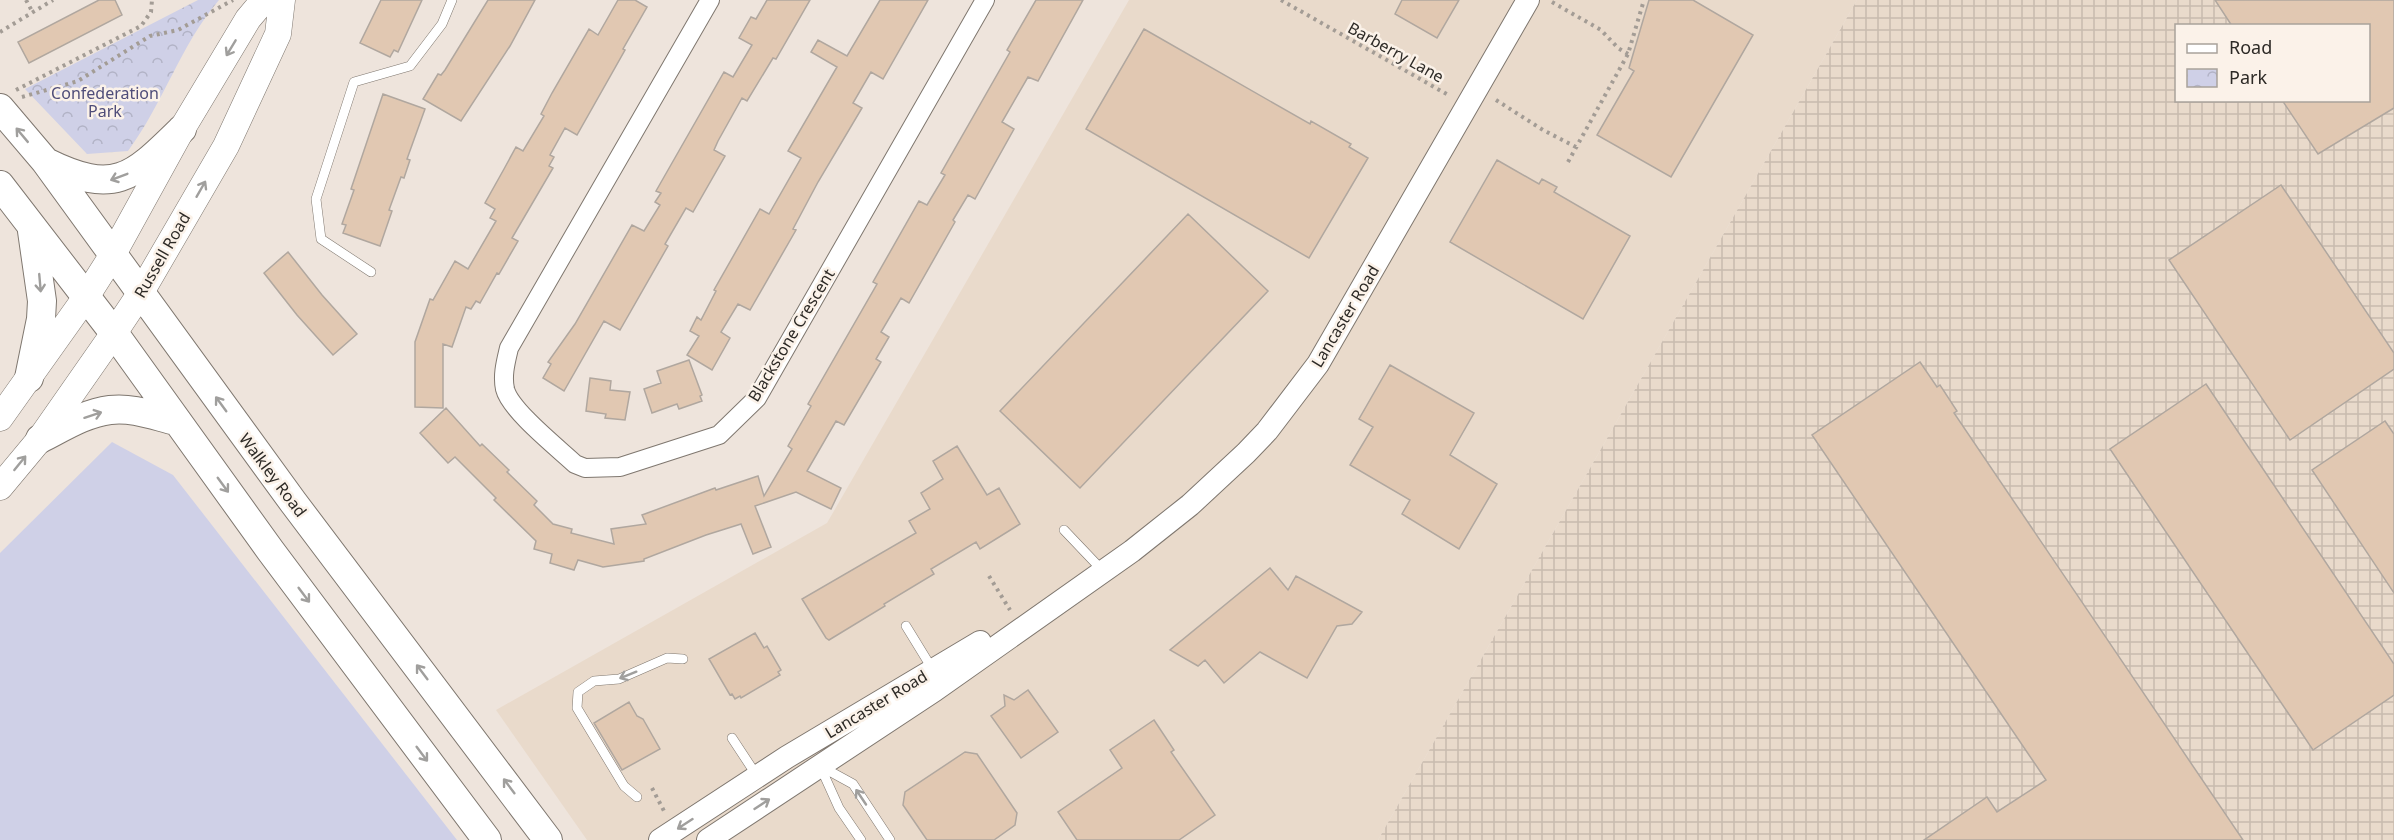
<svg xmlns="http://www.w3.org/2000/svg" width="2394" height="840" font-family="'Noto Sans',sans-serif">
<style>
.built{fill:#e9dacb}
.industrial{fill:url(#industrial-grid);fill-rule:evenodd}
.grass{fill:#cfd0e7}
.park{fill:url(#park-crowns)}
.building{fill:#e1c8b2;stroke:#b0a79f;stroke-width:1.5}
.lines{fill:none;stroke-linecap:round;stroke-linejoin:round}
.service-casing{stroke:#7f776f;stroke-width:10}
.minor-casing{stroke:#7f776f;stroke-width:20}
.tertiary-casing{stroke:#7f776f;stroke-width:24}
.secondary-casing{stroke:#7f776f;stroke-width:27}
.primary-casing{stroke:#7f776f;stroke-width:30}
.path{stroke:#a39c95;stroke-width:4;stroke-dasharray:3 4.5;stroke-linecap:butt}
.service{stroke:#fff;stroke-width:9}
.minor{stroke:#fff;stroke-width:18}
.tertiary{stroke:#fff;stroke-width:22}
.secondary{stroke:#fff;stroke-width:26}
.primary{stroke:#fff;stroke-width:28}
.oneway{stroke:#a09f9d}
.labels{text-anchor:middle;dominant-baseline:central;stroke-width:5;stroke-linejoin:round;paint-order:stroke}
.street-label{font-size:16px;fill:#2d2a26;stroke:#fbf2e9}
.park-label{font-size:16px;fill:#4f4d79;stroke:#fbf2e9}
</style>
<defs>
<pattern id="industrial-grid" width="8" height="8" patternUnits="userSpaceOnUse" patternTransform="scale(1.5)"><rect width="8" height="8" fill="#e9dacb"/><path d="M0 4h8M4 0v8" fill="none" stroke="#c8bbae"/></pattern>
<pattern id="park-crowns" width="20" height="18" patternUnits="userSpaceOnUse" patternTransform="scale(1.5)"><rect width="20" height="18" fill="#cfd0e7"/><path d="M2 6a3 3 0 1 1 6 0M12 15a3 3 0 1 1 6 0" fill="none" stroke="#b2b3c6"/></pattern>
</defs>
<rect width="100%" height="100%" fill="#eee4dc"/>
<!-- built -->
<path class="built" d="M1129,0H1857L1378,840H587L496,710L827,523Z"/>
<!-- industrial -->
<path class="industrial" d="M1857,0H2394V840H1378ZM2176,26H2368V100H2176Z"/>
<!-- grass -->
<path class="grass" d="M112,442L173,475L457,840H0V553Z"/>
<!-- park -->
<path class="park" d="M198,0H219C181,44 163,104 128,151L87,154L25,89Z"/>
<!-- building -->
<path class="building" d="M99,0H115L122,15L29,63L18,42Z
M381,0H422L398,52L394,50L390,57L360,43Z
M488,0H535L510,46L461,121L423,99L438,74L441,75L445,70Z
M618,0H635L647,7L623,49L625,50L577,135L565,128L550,155L554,157L549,166L553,168L512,238L518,241L499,274L497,273L480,303L476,301L471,309L466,307L452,347L443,344V408L415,407V342L430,299L433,300L455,261L468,269L496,221L490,218L495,209L485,203L504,169L516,147L523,151L544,116L541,114L552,93L589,29L598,35Z
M767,0H810L776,59L773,58L747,101L742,98L718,141L714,150L725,156L693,212L686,208L665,244L668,246L620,330L604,321L564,391L543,378L551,364L548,362L575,324L632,225L644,231L660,205L655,202L661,193L656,191L724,72L733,77L752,45L739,38L751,17L756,19Z
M880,0H928L883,79L871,72L853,103L862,108L818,182L793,229L796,230L750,310L738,304L721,332L730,338L712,370L687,355L699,336L690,331L697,317L701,320L716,291L714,290L760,209L769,214L801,158L788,151L837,67L811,52L818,40L847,56Z
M1036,0H1083L1038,81L1028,77L1002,122L1014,129L975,199L968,195L953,220L955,222L909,303L901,298L881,332L889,337L876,359L881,362L844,425L836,421L807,471L841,488L831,509L796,492L755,506L771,547L753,554L741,524L706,535L644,559V561L603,567L578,560L574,570L550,563L552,554L534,549L536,541L494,500L496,498L455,457L448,463L420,433L446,408L480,446L482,444L509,470L507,472L537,501L534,505L553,524L572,529L571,533L614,544L611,529L646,524L642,515L715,488L716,490L758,476L764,496L792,449L788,446L811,406L808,404L877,284L873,282L919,201L927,205L945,175L941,173L1010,52L1007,50Z
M1402,0H1459L1437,38L1395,14Z
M1649,0H1693L1753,35L1671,177L1597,135L1634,71L1629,68Z
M2215,0H2394V108L2318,154L2282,100H2368V26H2232Z
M1144,29L1310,124L1311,121L1351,144L1349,147L1368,158L1309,258L1086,129Z
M383,94L425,109L407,159L410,160L404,178L401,177L389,210L392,211L380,246L343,233L346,225L342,224L354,190L351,189Z
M1497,160L1539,184L1542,179L1557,187L1554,192L1630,236L1583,319L1450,242Z
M2281,185L2394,353V369L2290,440L2169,260Z
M1188,214L1268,291L1080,488L1000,411Z
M288,252L322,295L357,334L333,355L297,315L264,273Z
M689,360L702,395L700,396L702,401L679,409L677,404L652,413L644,389L661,383L657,371Z
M1920,362L1937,387L1940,385L1957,411L1954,413L2243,840H1924L1987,797L1997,812L2046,780L1812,435Z
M1390,365L1474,413L1450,455L1497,484L1459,549L1402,514L1410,500L1350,465L1373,427L1359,419Z
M590,378L611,381L610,390L630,392L625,420L605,418L606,414L586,411Z
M2206,384L2394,664V695L2313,750L2110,449Z
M2385,421L2394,434V593L2312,470Z
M957,446L987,495L999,488L1020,524L980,549L976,542L931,569L934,574L884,604L885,606L829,640L826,638L802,599L916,533L909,521L930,509L921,493L943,479L933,461Z
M1270,568L1288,590L1296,576L1362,612L1352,624L1337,626L1307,678L1260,652L1224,683L1205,660L1198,666L1170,650Z
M755,633L764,648L767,646L781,670L778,672L780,675L741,698L740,696L735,699L732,694L730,695L709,659Z
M1028,690L1058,732L1021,758L991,716L1005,706L1004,695L1014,700Z
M629,702L637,716L643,719L660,749L622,770L594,723Z
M1154,720L1174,750L1171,752L1215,815L1179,840H1077L1058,812L1122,768L1110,750Z
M965,752L977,754L1017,813L1015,825L994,840H927L903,805L905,792Z"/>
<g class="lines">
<defs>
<path id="service" d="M371,272L321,239L316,199L354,82L410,66L442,24L452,0
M1064,530L1103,571
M906,626L933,670
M732,738L757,776
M820,766L839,808L861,840
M822,767L853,784L890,840
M637,797L624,786L577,708L578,692L594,681L619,679L667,658L683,659"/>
<path id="minor" d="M710,0L509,348C506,361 502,375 505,389C510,410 558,448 575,464L585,468L620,467L719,435L757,398L985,0"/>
<path id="tertiary" d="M660,840L787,757L980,642
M708,840L935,690L1132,551L1190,505L1246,453L1267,431L1318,364L1528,0"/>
<path id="secondary" d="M0,418L86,297L112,256L182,129L248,19L264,0
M0,487L40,439L114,333L140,294L226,146L278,34L282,0"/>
<path id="primary" d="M0,108L45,161L293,502L548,840
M46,162C115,196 132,178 182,129
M0,185L114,333L270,550L487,840
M29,378L41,319L42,301L32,231
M40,439C62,428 85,413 110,410C132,407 155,416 176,421"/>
</defs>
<!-- service casing -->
<use href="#service" class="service-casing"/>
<!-- minor casing -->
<use href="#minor" class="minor-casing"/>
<!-- tertiary casing -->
<use href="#tertiary" class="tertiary-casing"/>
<!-- secondary casing -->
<use href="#secondary" class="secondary-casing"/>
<!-- primary casing -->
<use href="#primary" class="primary-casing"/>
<!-- path -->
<path class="path" d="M26,0L32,11
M1281,0L1450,96
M1552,2L1601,30L1618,48L1628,54
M0,32L53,0
M16,90L141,26L151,12L152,0
M22,97L78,81L150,36L178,30L233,0
M1496,100L1543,130L1576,147
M1568,162L1628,54L1644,0
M989,576L1010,610
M652,788L664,811"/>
<!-- service -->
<use href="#service" class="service"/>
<!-- minor -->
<use href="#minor" class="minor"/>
<!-- tertiary -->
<use href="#tertiary" class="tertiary"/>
<!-- secondary -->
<use href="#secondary" class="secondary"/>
<!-- primary -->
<use href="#primary" class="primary"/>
</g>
<!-- one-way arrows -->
<defs><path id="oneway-shaft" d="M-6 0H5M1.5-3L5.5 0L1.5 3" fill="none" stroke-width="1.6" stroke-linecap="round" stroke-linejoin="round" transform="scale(1.5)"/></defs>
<g class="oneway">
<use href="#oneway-shaft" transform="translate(231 48) rotate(121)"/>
<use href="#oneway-shaft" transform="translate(22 135) rotate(-130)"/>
<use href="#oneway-shaft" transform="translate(119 177) rotate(159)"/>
<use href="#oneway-shaft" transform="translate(201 189) rotate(-60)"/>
<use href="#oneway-shaft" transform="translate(40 283) rotate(85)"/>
<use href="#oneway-shaft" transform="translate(221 404) rotate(-126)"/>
<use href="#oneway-shaft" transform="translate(93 415) rotate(-18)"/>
<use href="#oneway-shaft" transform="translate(20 463) rotate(-51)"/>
<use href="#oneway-shaft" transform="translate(223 485) rotate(54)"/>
<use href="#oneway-shaft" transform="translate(304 595) rotate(53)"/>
<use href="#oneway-shaft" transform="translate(422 672) rotate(-127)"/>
<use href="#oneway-shaft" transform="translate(628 675) rotate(158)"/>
<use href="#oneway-shaft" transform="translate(422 754) rotate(53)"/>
<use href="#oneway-shaft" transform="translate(509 786) rotate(-127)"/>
<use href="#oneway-shaft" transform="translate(861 797) rotate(-124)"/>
<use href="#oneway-shaft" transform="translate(762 804) rotate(-33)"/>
<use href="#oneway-shaft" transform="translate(685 824) rotate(147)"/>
</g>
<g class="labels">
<!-- street labels -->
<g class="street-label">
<text transform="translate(1396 52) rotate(29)">Barberry Lane</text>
<text transform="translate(162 255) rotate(-60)">Russell Road</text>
<text transform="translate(1345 316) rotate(-59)">Lancaster Road</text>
<text transform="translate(791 335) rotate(-59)">Blackstone Crescent</text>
<text transform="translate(273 475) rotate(53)">Walkley Road</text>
<text transform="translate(876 704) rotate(-31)">Lancaster Road</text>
</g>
<!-- park labels -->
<g class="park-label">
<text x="105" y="93">Confederation<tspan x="105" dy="18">Park</tspan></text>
</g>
</g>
<!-- legend -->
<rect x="2175" y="24" width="195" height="78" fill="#fbf2e9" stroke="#a9a29b" stroke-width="1.5"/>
<rect x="2187" y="44" width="30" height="9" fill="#ffffff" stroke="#a9a29b" stroke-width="1.5"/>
<text x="2229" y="54" font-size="18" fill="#2d2a26">Road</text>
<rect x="2187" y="69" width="30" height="18" fill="url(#park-crowns)" stroke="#a9a29b" stroke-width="1.5"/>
<text x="2229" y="84" font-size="18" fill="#2d2a26">Park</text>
</svg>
